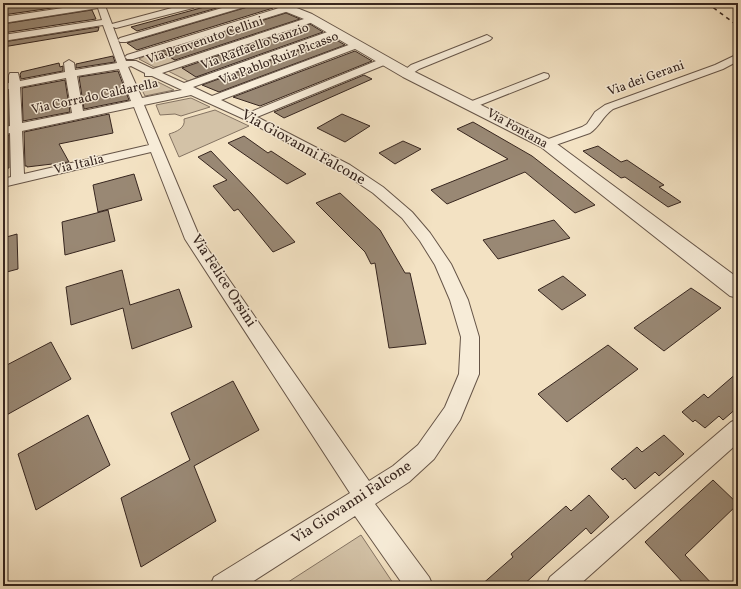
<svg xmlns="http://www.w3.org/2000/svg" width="741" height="589" font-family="Vollkorn,serif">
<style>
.green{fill:#d3c2a7;stroke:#857463}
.building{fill:#998874;stroke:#37261f}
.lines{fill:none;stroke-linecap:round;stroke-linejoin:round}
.minor-casing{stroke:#665548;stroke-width:2}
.tertiary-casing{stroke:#665548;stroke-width:2}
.minor{fill:#f7ecd8;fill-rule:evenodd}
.tertiary{fill:#f7ecd8;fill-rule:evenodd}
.rail{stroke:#37261f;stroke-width:1.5;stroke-dasharray:4 4;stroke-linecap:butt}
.labels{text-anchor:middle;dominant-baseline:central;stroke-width:3;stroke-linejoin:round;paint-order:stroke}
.far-street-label{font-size:13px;fill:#37261f;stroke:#f7ecd8}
.street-label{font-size:15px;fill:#37261f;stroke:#f7ecd8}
</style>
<rect width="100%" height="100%" fill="#f3e2c3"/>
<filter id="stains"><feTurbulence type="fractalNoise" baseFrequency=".005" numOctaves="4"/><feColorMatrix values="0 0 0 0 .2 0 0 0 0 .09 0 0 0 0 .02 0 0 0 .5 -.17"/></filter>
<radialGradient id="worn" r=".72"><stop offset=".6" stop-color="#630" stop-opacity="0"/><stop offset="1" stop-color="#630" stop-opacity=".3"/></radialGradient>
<!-- green -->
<path class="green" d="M244,25L252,29L170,57L176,61L159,67H154L139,59L149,54Z
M180,66L189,72L199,69L207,74L188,81L168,71Z
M158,82L174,90L145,96L141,88Z
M191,98L210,107L181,116L175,114L160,115L156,105Z
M215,110L249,126L179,157L169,134C176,132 186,128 184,119Z
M361,535L395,586H282Z"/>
<!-- building -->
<path class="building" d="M21,3H86L3,15V8L19,6Z
M219,3H234L137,31L131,27Z
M253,3L267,5L273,8L137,50L127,43L251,6Z
M92,10L96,19L3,33V24Z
M286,13L300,19L175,60L161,52Z
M310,24L323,32L196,77L182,68Z
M99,27L98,31L3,47V42Z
M333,38L345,45L219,92L202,85Z
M355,51L372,61L260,106L233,97Z
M113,56L115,62L76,68V64Z
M59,63L60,67L63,66V71L21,79L20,74L21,73V72Z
M118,71L129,100L84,109L79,77Z
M364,75L372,79L284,118L274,112Z
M65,80L70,112L23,121L22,88Z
M3,91H8V125H3Z
M109,114L113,133L59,144L69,162L27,167V166H25L24,132Z
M342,114L370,126L345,142L317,128Z
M473,122L532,156L595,205L575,213L525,172L447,204L431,190L508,159L457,129Z
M9,135V168L3,169V136Z
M244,136L268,153L271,151L306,174L287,184L228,143Z
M403,141L421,149L395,164L379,153Z
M598,146L621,162L627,160L664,185L659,187L681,202L668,207L625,177L621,178L583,151Z
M211,151L251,193L295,242L273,252L238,209L234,211L213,186L227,180L198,157Z
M134,174L142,200L98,212L93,185Z
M340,193L380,230L405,273H410L426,344L389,348L375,263L371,264L365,252L316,203Z
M108,210L115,241L65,255L62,222Z
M554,220L570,238L498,259L483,240Z
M17,234L18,269L3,273V238Z
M122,270L130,305L179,289L192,327L132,349L123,308L71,325L66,287Z
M563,276L586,295L562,310L538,290Z
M691,288L721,308L664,351L634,328Z
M51,342L71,379L3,417V367Z
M608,345L638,369L567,422L538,394Z
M738,372V407L723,420L719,416L705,428L695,420L693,422L682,412L704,394L708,398Z
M233,381L259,430L194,466L216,521L141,567L121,498L190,460L171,413Z
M88,415L110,465L36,510L18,454Z
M664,435L684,454L659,476L655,472L635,489L625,478L623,480L611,469L637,447L642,452Z
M713,480L738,504L685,555L714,586H686L645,542Z
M589,495L609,517L591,534L586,528L522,586H480L513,557L511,554L566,506L571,511Z"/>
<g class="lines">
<defs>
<path id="minor" d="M3,3H20L19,5L3,7Z
M96,3H104L112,24L183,5L181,3L193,4L194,6L193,8L116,28L113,27L126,61H136L153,69L310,17H316L317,19L316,21L162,73L184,83L333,30H339L341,32L339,34L193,87L212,96L354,43L357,42L362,45L360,47L221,100L248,113L381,59L385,58L390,61L389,63L257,117L350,165L383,187L412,212L430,233L451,264L468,300L479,337V374L460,420L434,459L409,482L375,504L429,577L433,586H404L355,516L246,586H210L214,577L350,493L185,239L151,152L3,187V179L11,177L10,133L3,135V127L10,126L9,89L3,90V84L9,83V75L10,73H18L20,81L65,72L64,63L69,60L74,63L75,70L117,63L103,25L3,41V35L102,20L98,8L3,23V17ZM131,66L145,73V76H152L182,90L142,98L128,67ZM119,69L131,101L83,111L77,76ZM66,78L72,113L22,123L20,87ZM191,95L244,119L340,171L373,193L402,218L420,241L435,265L450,300L461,337L459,374L445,407L418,445L393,466L369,481L200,238L144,105ZM134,107L149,145L24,174L22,131Z
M239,3H252L251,5L126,42H120L118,40L120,38Z
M289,5L292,6L293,8L292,10L133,59H127L125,57L127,55Z
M487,35L492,38L490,40L419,69L410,75H402L401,73L411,65Z
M738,54V61L723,69L613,109C602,117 600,126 590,133L547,148L543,147L541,144L543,141L582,127L587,124L595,112L605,105L715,65Z
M544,73L548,74L549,76L548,78L475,107H467L465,105L467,103Z
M738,419V443L578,586H546L550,577L731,422Z"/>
<path id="tertiary" d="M268,3H284L312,14L413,71L553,141L738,278V298L730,296L541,147L403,77L304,19L269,5Z"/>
</defs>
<!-- minor casing -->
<use href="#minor" class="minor-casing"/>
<!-- tertiary casing -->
<use href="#tertiary" class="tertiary-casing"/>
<!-- minor -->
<use href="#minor" class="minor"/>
<!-- tertiary -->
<use href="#tertiary" class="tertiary"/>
<!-- rail -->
<path class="rail" d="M707,3L738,26"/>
</g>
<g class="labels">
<!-- far-street labels -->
<g class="far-street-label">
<text transform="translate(205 41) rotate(-19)">Via Benvenuto Cellini</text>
<text transform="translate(255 47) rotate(-20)">Via Raffaello Sanzio</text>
<text transform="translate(279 59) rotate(-21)">Via Pablo Ruiz Picasso</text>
<text transform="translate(646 79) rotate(-20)">Via dei Gerani</text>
<text transform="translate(95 97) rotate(-12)">Via Corrado Caldarella</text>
<text transform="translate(517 129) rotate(29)">Via Fontana</text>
<text transform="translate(79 165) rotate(-13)">Via Italia</text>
</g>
<!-- street labels -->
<g class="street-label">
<text transform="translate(303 148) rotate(29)">Via Giovanni Falcone</text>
<text transform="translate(223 281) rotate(57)">Via Felice Orsini</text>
<text transform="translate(352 503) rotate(-33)">Via Giovanni Falcone</text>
</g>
</g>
<!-- margin -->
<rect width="741" height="589" fill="none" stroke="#f3e2c3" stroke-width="16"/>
<rect x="4" y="4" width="733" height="581" fill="none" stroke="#37261f" stroke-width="2"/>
<rect x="8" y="8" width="725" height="573" fill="none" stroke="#37261f"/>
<rect width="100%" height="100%" filter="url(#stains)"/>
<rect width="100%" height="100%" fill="url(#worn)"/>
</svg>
